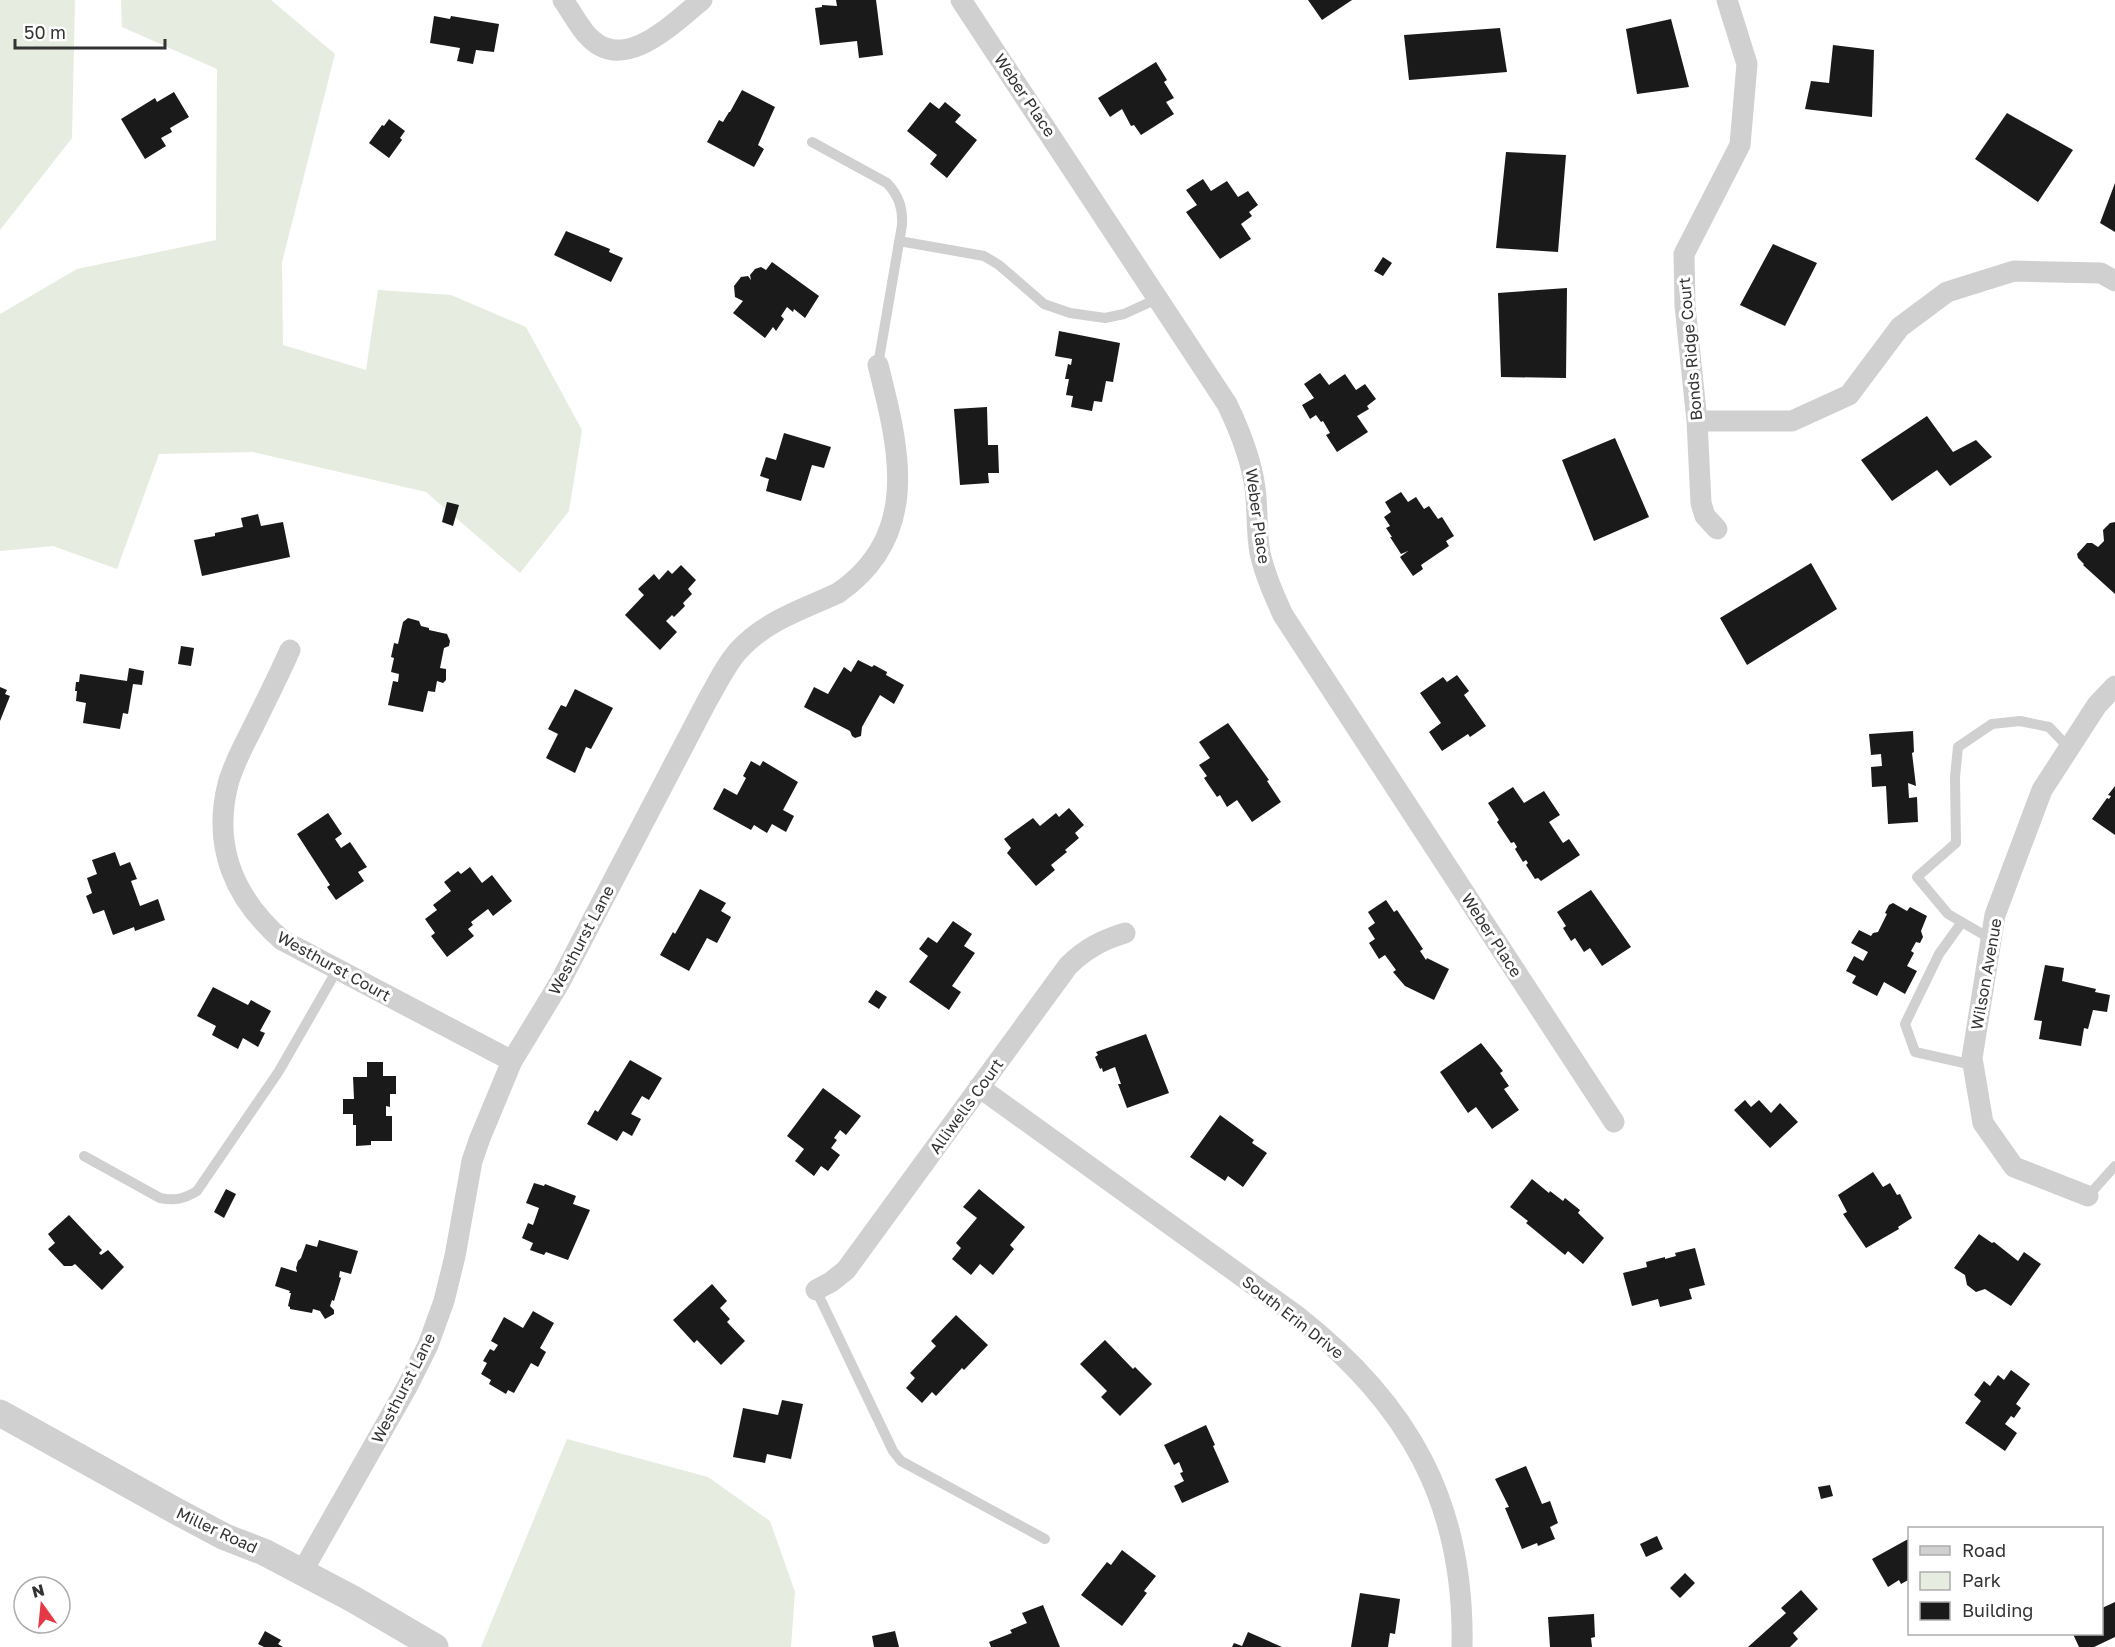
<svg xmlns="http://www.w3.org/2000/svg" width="2115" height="1647" font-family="'Golos Text',sans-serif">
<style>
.green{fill:#e6ecdf}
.building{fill:#1a1a1a}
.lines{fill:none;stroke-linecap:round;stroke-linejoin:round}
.service{stroke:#d0d0d0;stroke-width:10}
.minor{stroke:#d0d0d0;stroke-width:21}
.tertiary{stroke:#d0d0d0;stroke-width:27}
.labels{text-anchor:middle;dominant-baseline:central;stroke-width:6;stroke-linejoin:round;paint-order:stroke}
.street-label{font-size:16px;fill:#333;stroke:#fff}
</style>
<rect width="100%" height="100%" fill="#fff"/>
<!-- green -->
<path class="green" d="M0,0H75L72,138L0,230Z
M121,0H271L335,54L282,262L283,345L366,370L378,290L451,295L526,327L582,430L569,511L520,573L426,492L253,452L159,454L117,569L53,546L0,551V314L77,269L216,240L217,69L122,27Z
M567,1439L708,1477L770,1521L795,1592L791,1647H481Z"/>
<!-- building -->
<path class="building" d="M836,0H876L883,55L859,58L857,41L820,45L815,8L822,7V5L837,6Z
M1308,0H1352L1322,20Z
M434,16L450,19L451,16L499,24L494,52L476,50L473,64L457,61L460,48L430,43Z
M1671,19L1689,87L1637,94L1626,29Z
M1500,28L1507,72L1409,80L1404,35Z
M1833,45L1874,50L1872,117L1805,109L1811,81L1829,83Z
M1156,62L1167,80L1164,82L1174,98L1166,102L1174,114L1141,135L1134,125L1131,126L1122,109L1110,117L1098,98Z
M742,90L775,107L758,145L764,149L754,167L707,142L719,120L723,122L729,112H730Z
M174,92L189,117L170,128L172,132L161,138L166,146L145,159L121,119L155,98L157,102Z
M930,102L939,109L945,102L961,115L955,122L977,140L947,178L930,164L937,155L907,131Z
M2007,113L2073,150L2038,202L1975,159Z
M389,119L405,131L400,138L402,140L389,158L369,143L382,125L384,126Z
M1506,152L1566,155L1558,252L1496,248Z
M1203,179L1211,191L1227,181L1238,197L1248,191L1258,205L1249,212L1252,216L1241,224L1251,239L1220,259L1186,212L1197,205L1186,190Z
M2115,183V232L2100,223Z
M566,231L610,249L609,252L623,258L611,282L554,255Z
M1773,244L1817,263L1785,326L1740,305Z
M1383,257L1392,263L1383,276L1374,271Z
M772,262L819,296L805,318L794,309L793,312L787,307L781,316L784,319L776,331L773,327L765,338L733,313L743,301L735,297L734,286L741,277L748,276L751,280L750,275L755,269L761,267L766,270Z
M1567,288L1566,378L1501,377L1498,293Z
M1059,331L1120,343L1113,382L1106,381L1102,402L1094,401L1092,411L1071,407L1073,396L1066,395L1069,379H1065L1068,364L1071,365L1072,359L1055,356Z
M1320,373L1329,385L1345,374L1356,390L1365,384L1376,399L1367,406L1369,409L1357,416L1368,432L1337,452L1326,435L1330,433L1323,421L1321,422L1316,415L1310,419L1302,405L1314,398L1304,384Z
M987,407L988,445H998L999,473H988L989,483L960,485L954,409Z
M1927,416L1953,452L1976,440L1992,457L1950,486L1937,470L1892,501L1861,460Z
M784,433L831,447L824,468L812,465L801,501L766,491L769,479L760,476L766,457L776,460Z
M1615,438L1649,517L1594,541L1562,460Z
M1401,492L1408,502L1416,497L1424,509L1429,506L1438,519L1442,517L1454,536L1446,541L1449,546L1421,565L1423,569L1413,576L1400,557L1408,551L1401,554L1390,537H1392L1386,528L1390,526L1384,517L1391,512L1385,502Z
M447,502L459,505L453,526L442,522Z
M258,514L261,526L283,522L290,557L202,576L194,540L215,536V533L243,527L241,518Z
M2115,522V594L2083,565L2084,564L2078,558L2077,554L2087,543H2092L2098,547L2104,541L2103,530L2110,523Z
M1811,563L1837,609L1747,665L1720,618Z
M681,565L696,580L688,589L692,594L683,603L685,606L674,617L672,615L666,621L677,632L660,650L625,615L644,595L638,589L654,574L659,580L668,570L672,574Z
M408,618L419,621L421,626L429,628V630L447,634L450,641L449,646L444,648L440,668L446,669V680L443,683L437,681L435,692L428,691L423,712L388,705L393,681L398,682L399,674L391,672L394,658L391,657L394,643L398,644L403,622Z
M181,646L194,648L191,666L178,664Z
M858,660L872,667L874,665L887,672L886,675L904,685L894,704L880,695L862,727L861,736L855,738L852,736L850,731L804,707L814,687L828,694L844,667L851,672Z
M129,668L144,671L142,685L133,684L128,714L123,713L120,729L83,723L86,703L76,701L77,691H75L76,682H79L80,674L127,681Z
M1457,675L1469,691L1464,695L1486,726L1470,737L1468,734L1442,751L1429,732L1441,723L1420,693L1443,677L1447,682Z
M0,687L7,690L5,694L10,696L0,721Z
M575,689L613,708L591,749L586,747L575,773L546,758L558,734L548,729L561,705L566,707Z
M1228,723L1269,780L1267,781L1281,802L1252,822L1237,800L1227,807L1220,795L1217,797L1204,778L1207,776L1199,765L1210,758L1199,742Z
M1913,731L1914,752L1912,753L1916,786L1908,783L1909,798L1917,797L1918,822L1888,824L1886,786L1872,787L1871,767L1882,766L1881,754L1871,755L1869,734Z
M751,761L760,766L763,761L798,782L783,810L794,816L786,832L772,824L767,833L754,825L751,830L713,809L724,788L737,795L746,778L743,776Z
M2115,786V835L2092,819L2107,798L2109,799L2111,796L2108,795Z
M1513,787L1524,803L1544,791L1560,815L1549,822L1563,843L1569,839L1580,855L1541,881L1538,878L1535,879L1526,865L1528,863L1526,860L1523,862L1515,849L1517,847L1514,842L1511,843L1497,822L1499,820L1488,803Z
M1069,808L1084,825L1075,833L1079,838L1065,850L1067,852L1051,865L1055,870L1036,886L1007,853L1011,848L1004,839L1033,818L1040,826L1056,813L1059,817Z
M328,813L342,834L335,839L341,848L350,842L367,867L358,872L364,881L336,900L327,887L330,885L297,834Z
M115,852L120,866L130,862L137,879L131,881L140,906L158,899L165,920L135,931L134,927L113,935L104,910L93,914L86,896L92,893L87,878L97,874L92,860Z
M470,867L482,883L492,875L512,901L493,916L488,909L471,922L473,925L468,929L474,936L447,957L431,936L435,933L425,919L437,910L433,905L451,891L444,882L458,871L461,874Z
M700,889L726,903L721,911L731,917L717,943L707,938L689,971L660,955L673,932L675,934Z
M1591,890L1631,947L1602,966L1590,948L1584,952L1575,938L1571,941L1563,928L1566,926L1557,912Z
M1386,900L1394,912L1397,910L1423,949L1420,951L1426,960L1427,958L1449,969L1434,1000L1405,986L1393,972L1396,970L1385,955L1379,959L1369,943L1375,939L1368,928L1375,923L1368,912Z
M1893,903L1907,911L1910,907L1927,916L1921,931L1923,937L1920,943L1916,942L1911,951L1914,953L1907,966L1917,971L1905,994L1884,982L1877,996L1852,983L1856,976L1846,971L1854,956L1863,961L1868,952L1851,943L1859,930L1871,936L1873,933L1878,932L1887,914L1885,913L1889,905Z
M953,921L972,934L964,946L975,953L952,986L961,992L949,1010L909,982L928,956L919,949L928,937L937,943Z
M2045,965L2064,968L2062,981L2096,989L2095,992L2110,995L2107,1012L2093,1010L2088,1029L2084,1028L2081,1046L2039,1039L2042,1021L2034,1020Z
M213,987L248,1005L251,1000L271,1011L260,1031L265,1033L258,1047L243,1038L238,1049L212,1035L216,1026L197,1016Z
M876,990L887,997L879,1009L868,1002Z
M1146,1034L1169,1093L1127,1108L1118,1084H1121L1115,1067L1103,1072L1102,1068L1100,1069L1095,1057L1098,1055L1096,1052Z
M1481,1043L1503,1071L1500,1073L1509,1086L1504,1089L1519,1110L1492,1129L1476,1107L1468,1113L1440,1072Z
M630,1060L662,1078L649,1100L642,1096L631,1114L641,1119L632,1136L623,1131L617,1141L587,1124L595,1110L598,1112Z
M367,1062H383V1076H396V1094H390V1107L386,1106V1116H392V1141H371V1145L356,1146V1125H353V1114H343V1099H354L353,1077H367Z
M823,1088L861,1116L846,1135L840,1130L834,1138L837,1140L831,1148L840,1155L828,1171L821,1166L814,1176L795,1161L804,1149L787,1136Z
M1745,1100L1751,1107L1759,1100L1771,1113L1780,1103L1798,1122L1770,1148L1734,1110Z
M1220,1115L1254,1140L1252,1143L1267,1153L1243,1187L1228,1176L1225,1181L1190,1157Z
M1873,1172L1883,1187L1890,1183L1897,1195L1900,1194L1912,1218L1898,1227L1899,1229L1866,1248L1843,1214L1847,1212L1838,1195Z
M1532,1179L1549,1193L1550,1191L1563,1201L1565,1198L1580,1210L1578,1213L1604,1238L1583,1264L1568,1251L1565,1255L1526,1223L1528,1221L1510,1207Z
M534,1183L544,1186L545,1184L576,1196L573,1204L590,1210L568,1260L546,1252L544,1255L530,1250L533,1243L522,1238L528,1223L533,1225L539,1208L526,1203Z
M226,1189L236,1194L224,1218L214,1212Z
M979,1189L1025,1227L1010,1245L1014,1249L993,1275L980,1264L971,1275L952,1259L961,1248L956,1243L977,1218L963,1207Z
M69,1215L102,1250L99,1253L101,1255L108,1250L124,1267L102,1290L75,1264L72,1266H64L48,1249L55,1243L48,1234Z
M1979,1234L1992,1243L1994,1242L2018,1261L2024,1252L2041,1264L2011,1306L1985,1289L1976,1292L1967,1285L1965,1275L1954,1268Z
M319,1240L358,1251L351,1274L340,1271L339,1277L341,1278L334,1301L332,1300L330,1306L334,1310V1314L325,1319L320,1311L313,1309L312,1313L290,1309V1307L288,1306L291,1293H289L290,1291L275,1286L281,1267L297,1272L296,1268L298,1261L301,1258L306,1244L317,1247Z
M1695,1248L1705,1285L1689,1289L1692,1299L1660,1307L1658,1299L1632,1306L1623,1273L1647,1267L1646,1262L1665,1257V1259L1676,1256L1675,1253Z
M712,1284L727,1301L720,1308L730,1319L727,1322L745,1341L721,1365L697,1340L694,1343L673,1320Z
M533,1311L554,1323L540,1348L546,1352L538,1367L531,1363L514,1393L508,1390L506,1394L489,1384L491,1380L481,1374L487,1363L483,1361L490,1349L494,1351L498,1345L491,1341L504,1317L523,1328Z
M956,1315L988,1345L964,1370L962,1368L936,1396L932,1392L922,1403L906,1388L915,1378L910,1373L936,1346L931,1341Z
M1105,1340L1133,1369L1135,1367L1152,1384L1120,1416L1101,1397L1107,1391L1080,1364Z
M2011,1370L2030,1384L2016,1404L2021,1408L2014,1418L2011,1416L2005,1424L2017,1433L2005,1451L1965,1423L1981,1401L1974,1395L1984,1381L1990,1386L1998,1375L2004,1380Z
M782,1400L803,1404L791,1459L767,1454L765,1463L733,1457L743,1408L778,1415Z
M1206,1425L1215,1445L1213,1446L1229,1482L1182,1503L1174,1486L1184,1481L1180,1473L1183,1472L1179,1462L1174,1465L1164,1445Z
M1526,1466L1542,1504L1550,1501L1558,1523L1550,1527L1555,1539L1538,1546L1537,1543L1522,1549L1505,1508L1509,1507L1495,1479Z
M1830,1485L1833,1496L1821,1499L1818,1487Z
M1657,1536L1663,1549L1646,1557L1640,1544Z
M1910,1538V1579L1901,1584L1899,1580L1888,1587L1872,1559Z
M1122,1550L1156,1576L1144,1591L1147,1593L1122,1626L1081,1595L1107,1562L1111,1565Z
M1685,1573L1695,1583L1680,1598L1670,1588Z
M1801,1590L1818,1609L1793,1633L1798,1639L1790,1647H1748L1786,1613L1781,1608Z
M1360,1593L1400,1599L1395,1634L1390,1633L1388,1647H1351Z
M2115,1602V1637L2094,1647H2079L2073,1634H2102V1608Z
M1043,1605L1060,1647H991L989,1642L1012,1633L1010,1630L1027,1623L1022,1613Z
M1594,1614L1595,1637L1591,1638L1592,1647H1550L1548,1617Z
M265,1631L281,1640L278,1644L283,1647H264L258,1644Z
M895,1631L899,1647H874L872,1636Z
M1248,1632L1282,1647H1232L1234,1643L1242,1646Z"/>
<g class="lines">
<!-- service -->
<path class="service" d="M812,142L887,183C899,196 903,208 902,225L878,365
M899,241L984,256L999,265L1044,304L1070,313L1105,318L1124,314L1159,298
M1962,922L1939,954L1905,1024L1915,1052L1973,1065
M1991,939L1948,914L1917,877L1956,843L1955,777L1958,747L1992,724L2020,721L2049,727L2069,748
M84,1156L160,1198C175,1201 184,1199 197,1191L279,1071L337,970
M2088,1196L2115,1166
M816,1290L893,1451L901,1461L1045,1539"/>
<!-- minor -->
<path class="minor" d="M563,0C571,11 578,25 587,35C623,76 673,23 702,0
M961,0L1227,404C1240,431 1251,458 1255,488C1258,509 1256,531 1260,553C1265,575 1274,595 1283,615L1614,1122
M1697,421H1792L1849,395L1900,327L1947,292L2014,271L2101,273L2115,281
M1717,529L1705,516L1701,503L1697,421L1685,306L1684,254L1740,145L1747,64L1727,0
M290,650C278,677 265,703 252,729C243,747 233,765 228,784C212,847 235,899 282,940L512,1061
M979,1087L1297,1316C1409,1404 1465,1503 1462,1647
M2088,1196L2014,1167L1983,1123L1972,1058L1995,915L2042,790L2097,705L2115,686
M816,1290L831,1282L846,1270L1068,966C1085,949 1102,940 1125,933
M302,1572L407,1387L428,1345L444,1301L455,1256L472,1161L480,1138L512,1061L560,982L707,701C717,684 726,664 739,650C765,621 804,609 838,593C922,535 899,448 878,365"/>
<!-- tertiary -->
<path class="tertiary" d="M0,1413L176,1511L225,1537L264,1552L353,1599L435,1647"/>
</g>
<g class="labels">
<!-- street labels -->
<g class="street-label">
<text transform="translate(1025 95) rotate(56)">Weber Place</text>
<text transform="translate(1690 349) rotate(-95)">Bonds Ridge Court</text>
<text transform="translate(1258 516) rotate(82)">Weber Place</text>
<text transform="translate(1492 935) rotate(57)">Weber Place</text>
<text transform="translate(581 940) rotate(-62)">Westhurst Lane</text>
<text transform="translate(334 966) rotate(29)">Westhurst Court</text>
<text transform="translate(1986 974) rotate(-80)">Wilson Avenue</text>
<text transform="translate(966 1106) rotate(-54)">Alliwells Court</text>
<text transform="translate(1293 1317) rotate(38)">South Erin Drive</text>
<text transform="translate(403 1388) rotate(-63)">Westhurst Lane</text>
<text transform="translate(217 1530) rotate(25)">Miller Road</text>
</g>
</g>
<!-- legend -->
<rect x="1908" y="1527" width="195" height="108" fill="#ffffff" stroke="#adadad" stroke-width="1.5"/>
<rect x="1920" y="1546" width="30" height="9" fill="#d0d0d0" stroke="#adadad" stroke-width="1.5"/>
<text x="1962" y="1557" font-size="18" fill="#333333">Road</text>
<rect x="1920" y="1572" width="30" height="18" fill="#e6ecdf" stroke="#adadad" stroke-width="1.5"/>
<text x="1962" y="1587" font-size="18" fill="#333333">Park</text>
<rect x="1920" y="1602" width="30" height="18" fill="#1a1a1a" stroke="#adadad" stroke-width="1.5"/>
<text x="1962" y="1617" font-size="18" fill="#333333">Building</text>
<!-- north arrow -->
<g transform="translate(42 1605) rotate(345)"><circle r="28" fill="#ffffff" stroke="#adadad" stroke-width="1.5"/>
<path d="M0-4.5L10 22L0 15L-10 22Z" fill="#e63946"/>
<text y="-9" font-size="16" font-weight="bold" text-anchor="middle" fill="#333333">N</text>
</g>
<!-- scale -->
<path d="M15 39v9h150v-9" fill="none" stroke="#333333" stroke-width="3"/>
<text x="24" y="39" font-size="18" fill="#333333" stroke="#ffffff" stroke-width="4.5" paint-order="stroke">50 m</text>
</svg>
